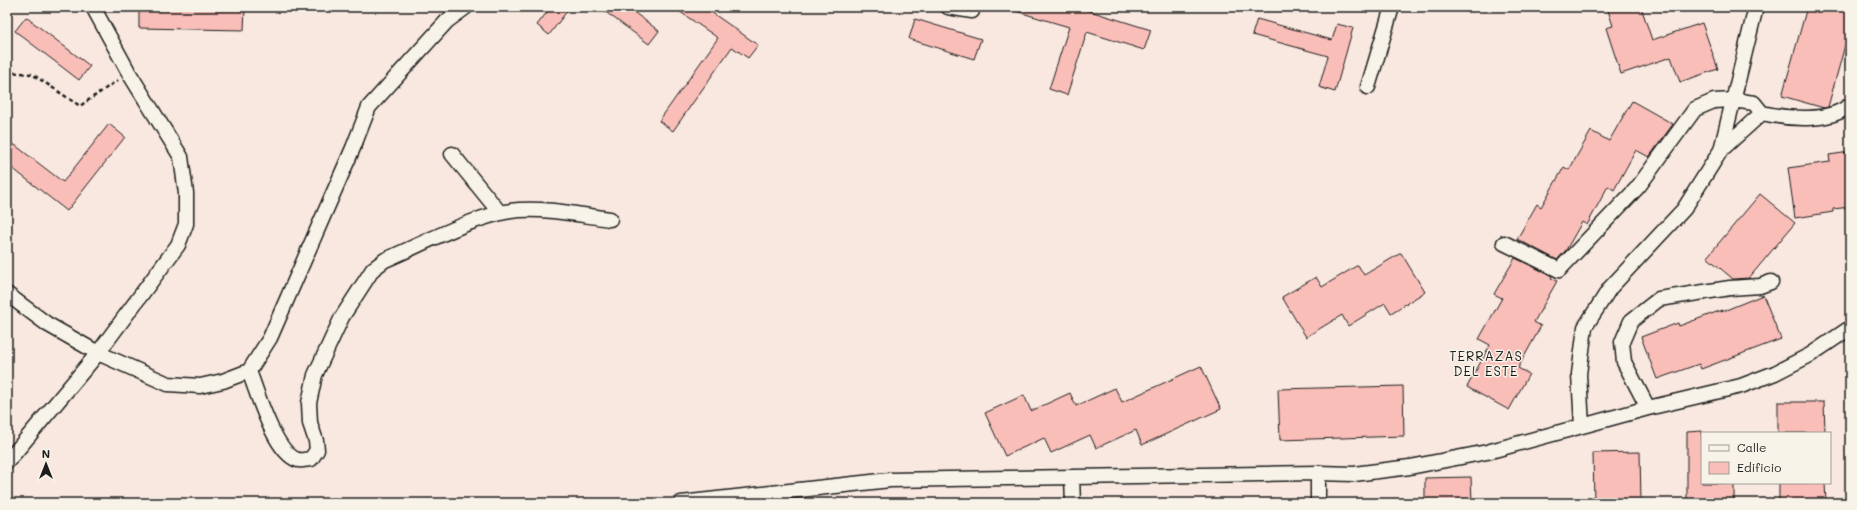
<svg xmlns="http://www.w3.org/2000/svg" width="1857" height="510" font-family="Mali,sans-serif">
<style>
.building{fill:#fabeb9;stroke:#1c1c1c}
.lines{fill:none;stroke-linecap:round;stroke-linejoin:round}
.minor-casing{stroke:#1c1c1c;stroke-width:17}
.path{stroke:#1c1c1c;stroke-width:2.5;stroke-dasharray:4 3;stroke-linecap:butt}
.minor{stroke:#f7f3e8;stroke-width:14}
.labels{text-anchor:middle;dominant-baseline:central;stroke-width:3;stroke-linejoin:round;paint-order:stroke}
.neighbourhood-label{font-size:13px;letter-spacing:1px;fill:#1c1c1c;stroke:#f7f3e8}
</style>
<rect width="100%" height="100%" fill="#f8e8df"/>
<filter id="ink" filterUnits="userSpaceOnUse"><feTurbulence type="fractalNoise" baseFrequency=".025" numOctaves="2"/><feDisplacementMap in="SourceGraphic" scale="8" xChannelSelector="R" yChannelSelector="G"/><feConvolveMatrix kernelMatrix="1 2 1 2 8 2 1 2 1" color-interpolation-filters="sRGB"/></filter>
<g filter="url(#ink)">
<!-- building -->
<path class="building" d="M139,7H245L244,30L139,28Z
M551,7H570L549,35L537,25Z
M599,7H627L659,31L649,44Z
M673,7H704L758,45L748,58L732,47L673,131L659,121L718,38Z
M1013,7H1077L1151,30L1144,50L1087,32L1067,95L1049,89L1069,27L1012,10Z
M1607,7H1641L1652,40L1702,23L1718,69L1680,82L1671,57L1621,74L1606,28L1613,26Z
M1807,7H1850V27L1828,107L1824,108L1782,96Z
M26,17L90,66L79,80L15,31Z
M915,19L981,39L974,59L909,39Z
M1257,19L1332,40L1337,24L1353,28L1335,92L1319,87L1328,56L1252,35Z
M1632,101L1673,124L1649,157L1636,150L1614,190L1608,186L1587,225L1582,222L1566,250L1557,260L1517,239L1537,204L1541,207L1564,167L1569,170L1591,131L1609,141Z
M109,124L125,137L67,211L7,164V139L63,182Z
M1850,152V207L1833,209V212L1795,218L1788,168L1830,162L1829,155Z
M1760,194L1795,223L1749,278L1733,279L1707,257Z
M1401,253L1425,292L1391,313L1385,303L1348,326L1342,315L1306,337L1282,297L1316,277L1322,287L1358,265L1364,275Z
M1515,258L1552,276L1551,278L1557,281L1534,322L1541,326L1518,368L1529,374L1509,410L1467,387L1490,345L1479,339L1502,298L1494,294Z
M1763,295L1781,339L1701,369L1699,364L1657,379L1641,337L1678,323L1679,326L1722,310L1721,312Z
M1201,366L1221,409L1142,445L1136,430L1096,448L1090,435L1051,453L1044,438L1005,456L985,413L1024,395L1031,411L1070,393L1076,406L1115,388L1122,402Z
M1403,386L1404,436L1280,440L1278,389Z
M1778,402H1824L1825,433H1778Z
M1702,431V483H1734V503H1687V432Z
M1640,452L1641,503H1594L1593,453Z
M1471,477L1472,503H1425V478Z
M1779,483H1825L1826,503H1779Z"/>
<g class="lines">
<defs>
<path id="minor" d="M948,7L972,11
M1368,87L1392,7
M1762,113C1788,119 1829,123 1850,105
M1721,150L1756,7
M452,154L500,213
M1504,243L1559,270L1638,187L1695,109L1714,101L1733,100L1754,103L1762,113L1721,150L1684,209L1610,288L1585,327L1579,374L1582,426
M7,294L47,324L98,353L168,384L200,386L223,381L249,371L270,338L353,148L369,107L447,21L466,7
M249,371C257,392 275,454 298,460C302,461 307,459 311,459L317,450L316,441L310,423L309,403L315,375L342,317L373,269L385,260C423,244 479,213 519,210C549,208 580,215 610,219
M1648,408L1624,362L1622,342L1631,321L1659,299L1730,288L1760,286L1771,282
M7,462L98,353L178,245L186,224V193L181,157L129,73L93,7
M1072,478L1073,503
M681,503L890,480L1318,473L1354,474L1410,467L1487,452L1648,408L1741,386L1775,373L1810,355L1850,328
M1318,503V473"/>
</defs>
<!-- minor casing -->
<use href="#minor" class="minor-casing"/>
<!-- path -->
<path class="path" d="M7,72L32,74L80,106L118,80"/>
<!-- minor -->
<use href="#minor" class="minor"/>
</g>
</g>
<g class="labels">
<!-- neighbourhood labels -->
<g class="neighbourhood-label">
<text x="1486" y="355">TERRAZAS<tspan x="1486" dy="15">DEL ESTE</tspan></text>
</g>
</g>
<!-- margin -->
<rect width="1857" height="510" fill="none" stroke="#f7f3e8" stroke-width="24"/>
<rect x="12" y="12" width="1833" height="486" fill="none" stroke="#1c1c1c" stroke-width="1.5" filter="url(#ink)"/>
<!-- legend -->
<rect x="1701" y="432" width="130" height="52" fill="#f7f3e8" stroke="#9f9d96"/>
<rect x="1709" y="445" width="20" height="6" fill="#f7f3e8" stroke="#9f9d96"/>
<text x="1737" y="452" font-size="12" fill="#1c1c1c">Calle</text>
<rect x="1709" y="462" width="20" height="12" fill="#fabeb9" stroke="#9f9d96"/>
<text x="1737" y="472" font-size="12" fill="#1c1c1c">Edificio</text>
<!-- north arrow -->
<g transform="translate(46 464)" stroke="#f7f3e8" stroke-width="3" paint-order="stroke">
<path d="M0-3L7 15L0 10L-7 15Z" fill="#1c1c1c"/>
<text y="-6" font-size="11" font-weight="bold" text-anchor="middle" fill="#1c1c1c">N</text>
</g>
</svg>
